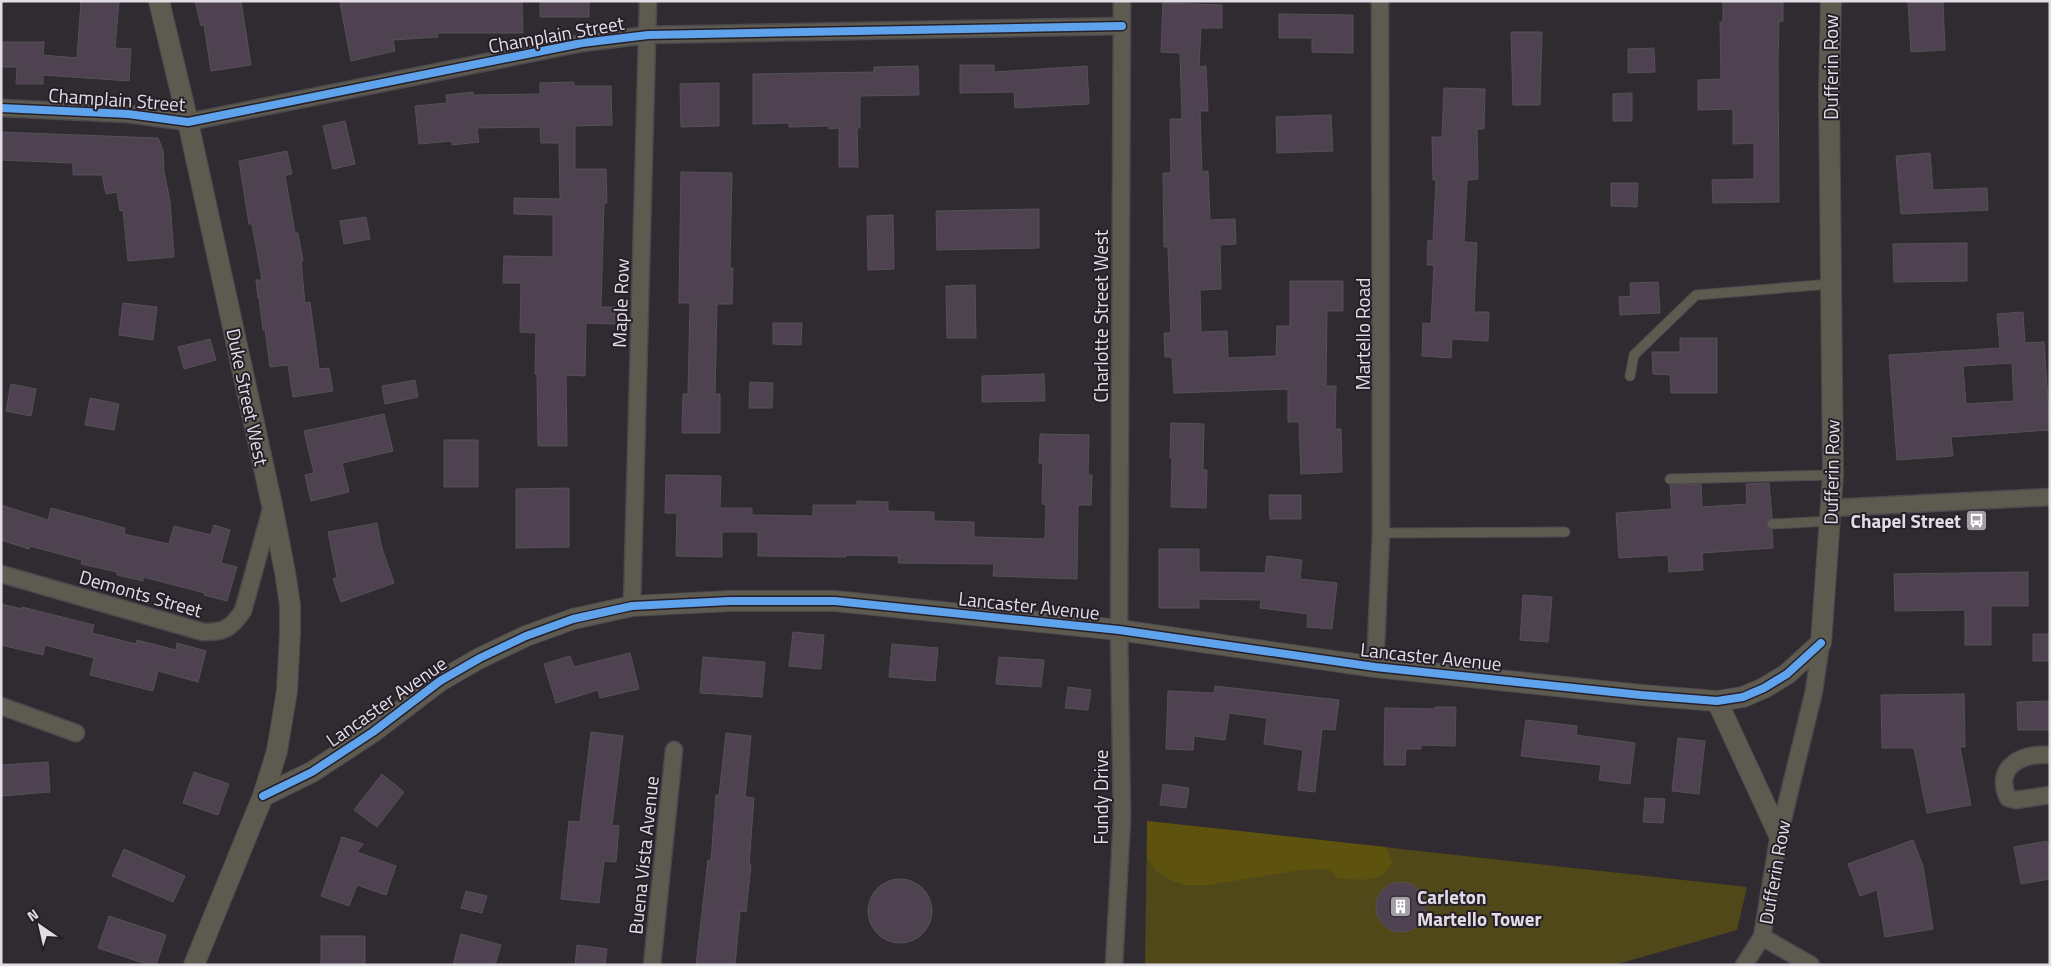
<svg xmlns="http://www.w3.org/2000/svg" width="2051" height="966" font-family="'Titillium Web',sans-serif">
<style>
.green{fill:#504819}
.forest{fill:#5d530e}
.building{fill:#4e4251;stroke:#545156;fill-rule:evenodd}
.lines{fill:none;stroke-linecap:round;stroke-linejoin:round}
.service-casing{stroke:#4c484d;stroke-width:11}
.minor-casing{stroke:#4c484d;stroke-width:19}
.tertiary-casing{stroke:#4c484d;stroke-width:22}
.service{stroke:#5d5b50;stroke-width:9}
.minor{stroke:#5d5b50;stroke-width:16}
.tertiary{stroke:#5d5b50;stroke-width:20}
.cycleway-casing{stroke:#261f29;stroke-width:11}
.cycleway{stroke:#60a3ed;stroke-width:8}
.labels{text-anchor:middle;dominant-baseline:central;stroke-width:4;stroke-linejoin:round;paint-order:stroke}
.street-label{font-size:19px;fill:#e2dde4;stroke:#261f29}
.poi-label{font-size:19px;font-weight:bold;fill:#e2dde4;stroke:#261f29;text-anchor:end}
</style>
<rect width="100%" height="100%" fill="#2f2b31"/>
<!-- green -->
<path class="green" d="M1147,821L1747,887L1737,930L1614,965H1145Z"/>
<!-- forest -->
<path class="forest" d="M1147,821L1386,847L1392,863C1380,886 1357,879 1337,878L1334,873L1326,869L1301,870L1210,885H1185L1170,880L1156,871L1147,857Z"/>
<!-- building -->
<path class="building" d="M81,1H119L115,48L131,49L129,81L43,75V84H16L17,67H1V42H44L43,55L77,58Z
M195,1H241L251,65L211,71L204,25L201,26Z
M349,1H522L523,33H437L438,37L393,40L395,51L351,61L340,3Z
M540,1H589V17H540Z
M1723,1H1783V21H1779L1778,61L1779,202L1713,203L1712,180L1754,179V143L1733,144V109L1698,110V80L1721,79L1720,22H1723Z
M1908,1H1943L1945,50L1911,52Z
M1163,3L1222,5V28H1201L1199,67L1206,66L1208,111H1200L1202,172L1208,171L1210,220L1235,219L1236,244L1220,245L1221,289L1200,290L1201,332L1227,331L1228,358L1276,356L1277,326H1290V281H1343V311H1327L1326,386H1336L1335,429H1341L1342,472L1301,474L1299,422H1288V389L1174,393L1172,357H1165L1164,333H1171L1168,247H1164L1163,173H1171L1170,119H1182L1180,53L1161,52Z
M1279,14L1353,15V53L1312,52V38H1279Z
M1511,32H1542L1540,105H1513Z
M1654,48L1655,72L1628,73V49Z
M960,65H994V72L1087,66L1089,104L1015,108L1014,92L960,93Z
M918,66L919,95L860,96V128H857L858,167H839V128L829,129V126L789,127V123L753,124V74L874,72V67Z
M574,82V86H611L612,125L575,126V169H606L607,203H604L601,307H615V324L586,323L585,376L566,375L567,446H538L537,374H535L536,333L520,332L521,283H503L504,256L553,257V215L514,214V198L560,199L559,143H541L540,127L477,128L479,142L452,145V141L419,144L415,106L447,103L446,95L473,92V95L540,94V83Z
M719,83V126L681,127L680,84Z
M1444,88L1485,89L1484,129H1477L1478,179L1467,180L1464,242L1477,243L1474,312H1489L1488,341L1452,339L1451,358L1422,356L1423,323L1431,324L1434,265H1427L1428,240L1433,241L1436,180H1433L1432,137H1442Z
M1632,93V121H1613V94Z
M1331,115L1333,151L1277,153L1276,117Z
M345,121L355,164L333,169L323,126Z
M1,132L158,138L163,150L164,172L170,201L174,257L128,261L123,210L120,211L117,192L106,194L102,175H73V163L1,160Z
M287,151L292,174L285,175L295,233H298L303,261H301L305,303L310,302L319,369L329,368L333,391L293,397L288,365L270,367L265,329L263,330L259,298H258L256,280H262L252,224H249L239,161Z
M1930,153L1933,190L1987,188L1988,210L1901,214L1896,156Z
M681,172L732,173L730,268H733L732,304H717L715,394H720V433H682L683,394H688L690,303H679Z
M1611,183H1638L1637,207L1611,206Z
M1039,209V248L937,250L936,211Z
M893,215L894,269L868,270L867,216Z
M366,217L370,239L344,244L340,221Z
M1967,243V281L1894,282L1893,244Z
M1658,282L1660,313L1620,315L1619,297L1631,296L1630,283Z
M975,285L976,338H947L946,286Z
M123,303L157,307L153,340L119,335Z
M2023,312L2025,343L2044,342L2050,430L1951,437L1953,456L1897,460L1889,355L2000,348L1997,314ZM2012,363L2014,401L1966,404L1963,366Z
M773,323H802L801,345L773,344Z
M1680,338H1717V393H1671L1670,375L1653,374L1652,352H1680Z
M210,339L216,360L184,369L178,347Z
M1044,374L1045,401L982,402V376Z
M415,380L418,397L385,404L382,386Z
M750,382L773,383L772,408H749Z
M11,384L36,389L31,416L6,411Z
M90,398L119,404L114,430L85,425Z
M384,414L393,451L342,463L349,492L311,501L305,475L314,473L304,431Z
M1171,423L1204,424L1203,470H1207L1206,508L1171,507L1172,458H1170Z
M1040,434L1089,435L1088,475H1092L1091,505H1078L1077,579L993,576L994,564L898,563L899,556L846,555V557L758,556V532H722V557L676,556L677,513H665L666,475L721,476L720,508H752V515L813,516V505H857V501L888,502V511L934,512V521L974,522V537L1045,539L1046,505L1042,504L1043,463H1039Z
M444,440H478V487H444Z
M1769,483L1772,518L1767,521L1766,525L1769,529L1772,530L1773,548L1702,553L1703,570L1669,572L1668,555L1619,558L1616,513L1672,509L1670,485L1701,484L1702,507L1747,504L1746,484Z
M569,488V547L516,548V489Z
M1269,495H1301V519H1270Z
M1,505L48,520L51,508L125,528L124,534L169,544L174,526L211,535L214,525L230,530L221,563L237,567L227,601L204,595L205,593L143,577V581L117,575V572L81,564L82,560L30,546L29,549L1,540Z
M377,523L381,545L394,583L341,602L333,579L337,577L328,532Z
M1159,549H1199V572L1265,573L1267,556L1302,560L1300,579L1337,583L1332,629L1307,627L1308,614L1260,608L1261,600L1199,599V608H1159Z
M2028,572V606H1991V645H1965V610L1895,611L1894,574Z
M1523,595L1552,597L1548,642L1520,640Z
M1,604L22,609V607L94,625L92,633L136,644L137,640L176,650L177,643L206,651L198,682L158,671L153,691L90,675L94,658L45,645L43,655L1,645Z
M793,632L824,635L821,669L789,666Z
M2033,634H2050V661H2033Z
M892,644L938,648L935,681L889,677Z
M630,653L639,689L600,698L598,690L556,703L544,664L570,656L574,667Z
M703,657L765,662L762,697L700,693Z
M999,657L1044,660L1041,687L996,684Z
M1215,686L1339,700L1335,730L1322,729L1315,792L1298,790L1303,750L1264,744L1267,718L1229,713L1225,740L1194,736L1193,750L1166,749L1168,691L1214,693Z
M1068,687L1091,690L1088,710L1065,708Z
M1964,694L1965,747H1960L1971,805L1927,813L1914,748H1882L1881,695Z
M2050,701V730H2018L2017,702Z
M1435,707H1456L1455,746L1421,745V749H1406L1405,765H1384L1385,708L1435,709Z
M1526,720L1577,726L1576,735L1635,743L1630,784L1599,780L1601,765L1521,756Z
M591,732L623,736L612,825L619,826L616,862L604,861L599,903L561,899L569,821L580,822Z
M726,733L751,736L745,797L754,798L749,865H751L746,912L740,911L735,965H696L708,860L711,861L716,795H719Z
M1678,738L1705,741L1699,794L1672,791Z
M48,762L50,792L1,796V765Z
M194,772L229,784L218,815L183,803Z
M382,774L404,792L377,827L354,810Z
M1163,784L1189,788L1186,808L1160,805Z
M1645,798L1665,799L1663,823L1643,822Z
M342,837L363,844L357,852L396,866L386,895L357,885L349,906L321,896Z
M1913,840L1923,866L1933,929L1885,937L1877,890L1860,896L1848,864Z
M2047,841L2050,855V879L2021,884L2014,847Z
M124,849L185,876L173,902L112,876Z
M868 911a32 32 0 1 1 64 0a32 32 0 1 1-64 0Z
M1376 907a25 25 0 1 1 50 0a25 25 0 1 1-50 0Z
M466,891L487,896L482,913L461,908Z
M109,916L166,935L156,965H149L98,948Z
M461,934L501,945L495,965H453Z
M321,936H365V965H321Z
M577,945L607,949L605,965H575Z"/>
<g class="lines">
<defs>
<path id="service" d="M1630,376L1634,355L1696,295L1831,284
M1670,479L1833,475
M1772,524L1831,521
M1381,533L1565,532"/>
<path id="minor" d="M1,108L128,114L188,122L582,43L648,35L1122,26
M1831,508L2050,497
M1,574L203,632C225,632 230,629 243,611L272,506
M632,606L648,1
M1375,667L1381,533L1380,1
M1,706L76,733
M2050,755C2023,753 1993,766 2008,798L2016,800L2050,795
M1762,937L1811,965
M652,965L674,750
M1114,965L1122,818L1119,630L1122,1
M1744,965L1762,937L1779,835L1814,691L1821,643"/>
<path id="tertiary" d="M159,1L188,122L272,505L285,572L290,605V633L287,691L277,751L263,796L194,965
M1717,701L1779,835
M263,796L312,772L373,732L440,681L480,658L526,636L573,619L632,606L730,601H835L1119,630L1375,667L1641,695L1717,701L1743,697L1764,688L1787,674L1821,643L1833,475L1829,92L1831,1"/>
</defs>
<!-- service casing -->
<use href="#service" class="service-casing"/>
<!-- minor casing -->
<use href="#minor" class="minor-casing"/>
<!-- tertiary casing -->
<use href="#tertiary" class="tertiary-casing"/>
<!-- service -->
<use href="#service" class="service"/>
<!-- minor -->
<use href="#minor" class="minor"/>
<!-- tertiary -->
<use href="#tertiary" class="tertiary"/>
<defs>
<path id="cycleway" d="M1,108L128,114L188,122L582,43L648,35L1122,26
M263,796L312,772L373,732L440,681L480,658L526,636L573,619L632,606L730,601H835L1119,630L1375,667L1641,695L1717,701L1743,697L1764,688L1787,674L1821,643"/>
</defs>
<!-- cycleway casing -->
<use href="#cycleway" class="cycleway-casing"/>
<!-- cycleway -->
<use href="#cycleway" class="cycleway"/>
</g>
<!-- icons -->
<defs>
<symbol id="bus-square" viewBox="-11 -11 22 22"><rect x="-9" y="-9" width="18" height="18" rx="4" fill="#a39fa5" stroke="#261f29"/><path d="M-5-6H5V4H4V6H2V4H-2V6H-4V4H-5ZM-3.5-4V0h7V-4ZM-3.5 1.2v1.5H-2V1.2ZM2 1.2v1.5H3.5V1.2Z" fill="#fff"/></symbol>
<symbol id="building-square" viewBox="-11 -11 22 22"><rect x="-9" y="-9" width="18" height="18" rx="4" fill="#a39fa5" stroke="#261f29"/><path d="M-4-6H4V6H1V3H-1V6H-4ZM-2.5-4.3h1.7v1.8h-1.7ZM.8-4.3h1.7v1.8H.8ZM-2.5-1h1.7V.8h-1.7ZM.8-1h1.7V.8H.8Z" fill="#fff"/></symbol>
</defs>
<g fill-rule="evenodd">
<use href="#bus-square" x="1964" y="508" width="25" height="25"/>
<use href="#building-square" x="1388" y="894" width="25" height="25"/>
</g>
<g class="labels">
<!-- street labels -->
<g class="street-label">
<text transform="translate(556 34) rotate(-10)">Champlain Street</text>
<text transform="translate(1830 67) rotate(-90)">Dufferin Row</text>
<text transform="translate(117 99) rotate(4)">Champlain Street</text>
<text transform="translate(620 303) rotate(-88)">Maple Row</text>
<text transform="translate(1100 316) rotate(-90)">Charlotte Street West</text>
<text transform="translate(1362 334) rotate(-90)">Martello Road</text>
<text transform="translate(248 397) rotate(78)">Duke Street West</text>
<text transform="translate(1831 472) rotate(-89)">Dufferin Row</text>
<text transform="translate(141 593) rotate(16)">Demonts Street</text>
<text transform="translate(1029 605) rotate(6)">Lancaster Avenue</text>
<text transform="translate(1431 656) rotate(6)">Lancaster Avenue</text>
<text transform="translate(386 701) rotate(-35)">Lancaster Avenue</text>
<text transform="translate(1100 797) rotate(-90)">Fundy Drive</text>
<text transform="translate(643 855) rotate(-84)">Buena Vista Avenue</text>
<text transform="translate(1774 872) rotate(-80)">Dufferin Row</text>
</g>
<!-- poi labels -->
<g class="poi-label">
<text x="1961" y="520">Chapel Street</text>
<text x="1417" y="896" text-anchor="start">Carleton<tspan x="1417" dy="22">Martello Tower</tspan></text>
</g>
</g>
<!-- border -->
<rect width="2051" height="966" fill="none" stroke="#e2dde4" stroke-width="5"/>
<!-- north arrow -->
<g transform="translate(40 926) rotate(326)" stroke="#261f29" stroke-width="4" paint-order="stroke">
<path d="M0-4L9 19L0 12L-9 19Z" fill="#e2dde4"/>
<text y="-8" font-size="14" font-weight="bold" text-anchor="middle" fill="#e2dde4">N</text>
</g>
</svg>
